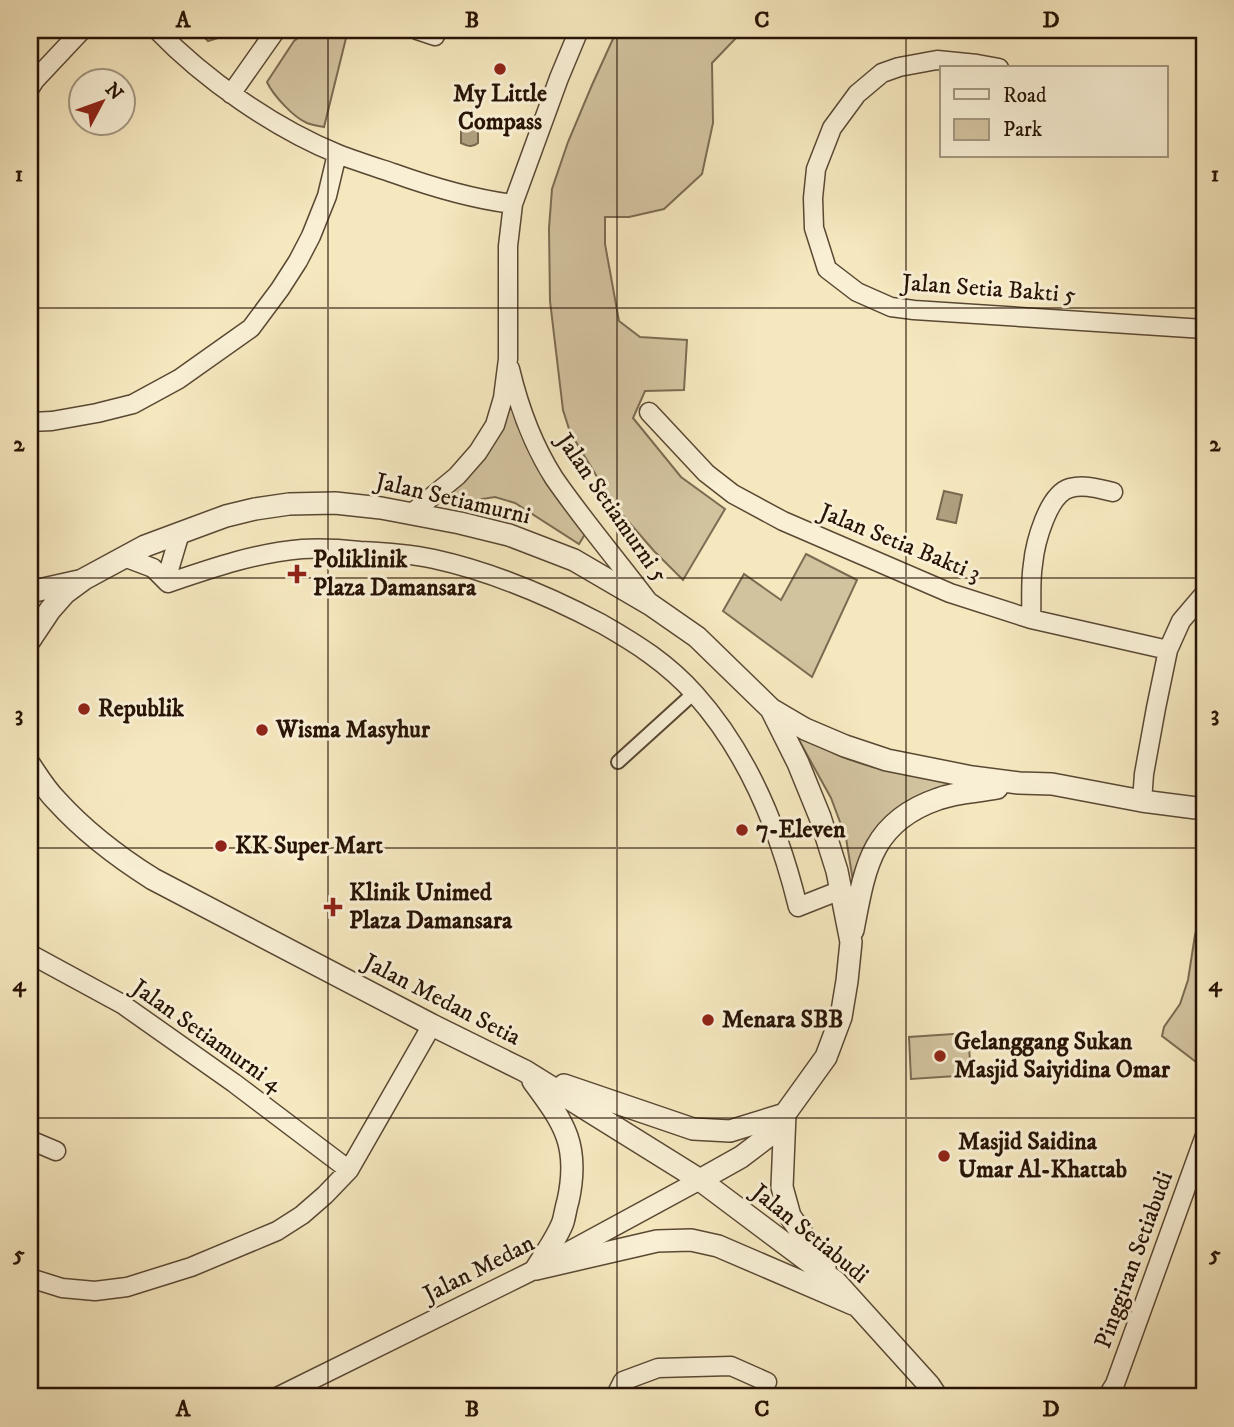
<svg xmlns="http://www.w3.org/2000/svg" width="1234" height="1427" font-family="'IM FELL DW Pica',serif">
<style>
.green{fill:#d2c39f;stroke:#7c6b52;stroke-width:2}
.water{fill:#af9f7f;stroke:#79674e;stroke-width:2}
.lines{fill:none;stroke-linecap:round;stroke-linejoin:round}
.pedestrian-casing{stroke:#5a4833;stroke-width:16}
.minor-casing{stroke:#5a4833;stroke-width:21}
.tertiary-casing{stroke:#5a4833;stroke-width:24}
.pedestrian{stroke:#f8efd5;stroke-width:12}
.minor{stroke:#f8efd5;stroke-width:18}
.tertiary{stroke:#f8efd5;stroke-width:21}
.grid{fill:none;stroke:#271305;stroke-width:2;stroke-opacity:0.55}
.poi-dot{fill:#8f2418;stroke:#f8efd5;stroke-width:2.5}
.labels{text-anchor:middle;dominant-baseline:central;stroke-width:6;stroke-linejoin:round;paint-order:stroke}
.poi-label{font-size:24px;font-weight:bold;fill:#271305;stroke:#f8efd5;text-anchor:start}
.street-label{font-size:24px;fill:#271305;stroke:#f8efd5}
.neatline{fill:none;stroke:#271305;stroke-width:2.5}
.grid-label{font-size:23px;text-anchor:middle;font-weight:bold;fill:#271305}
</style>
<rect width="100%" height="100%" fill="#f5e7be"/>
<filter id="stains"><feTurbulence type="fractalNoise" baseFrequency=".00286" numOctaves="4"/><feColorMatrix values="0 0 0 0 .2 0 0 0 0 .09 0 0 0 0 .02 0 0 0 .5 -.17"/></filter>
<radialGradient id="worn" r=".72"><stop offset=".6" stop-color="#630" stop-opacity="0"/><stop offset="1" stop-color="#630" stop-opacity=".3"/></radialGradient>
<!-- green -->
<path class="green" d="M197,30H233L224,36L208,41Z
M309,30H348L324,127C318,126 312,125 307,123C293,117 273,95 267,82L294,41Z
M617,30H760L759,35L736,38L712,63L713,123L702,174L664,209L629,217H605V244L619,321L640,337L687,340L684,390L645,391L633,418L681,477L725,509L683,580L654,551L614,505L570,432L563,410L550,301L549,228L552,189L568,142L592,85Z
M510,383L588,529L579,544L515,503L495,497L469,501L435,499L449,487Z
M806,554L857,580L812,677L723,611L744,574L781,600Z
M794,731C808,739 823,748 838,755C876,771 916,777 957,782L926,793L854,887L846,838L831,798Z
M1204,902V1068L1162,1036L1164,1027L1180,1004L1188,980L1195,935Z
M968,1033L971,1075L911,1079L909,1037Z"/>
<!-- water -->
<path class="water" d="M468,125L478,128V143C472,148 468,146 461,143V130Z
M944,491L962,495L956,523L937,519Z"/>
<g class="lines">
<defs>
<path id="pedestrian" d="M618,762L694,693"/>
<path id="minor" d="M157,30C204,79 274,128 338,154C356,161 375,167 393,173C432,187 472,199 513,204
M417,30L435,36
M999,68L977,64L937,60L899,67L882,73L857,94L832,128L816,169L813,198L814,228L827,269L857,292L891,307L914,310L1204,329
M30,88L35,80L82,30
M231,94L276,30
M510,369C519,407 533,445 554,478C583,520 617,560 648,601
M649,412L706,473L733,494L783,521L950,593L1031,619L1168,650
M30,422L52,421L97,413L133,404L179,379L251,328L280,289L298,261L311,236L327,196L337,154
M412,513L457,476L478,452L495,425L503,398L508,359V246L513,204L559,78L579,30
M124,557L153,568L168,583
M168,583C212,568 255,553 302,549C321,548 341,549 360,551C385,552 410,554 434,559C493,572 549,596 602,624C637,644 667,663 695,694C748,753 779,829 798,907L841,890
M168,583L169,570L180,533
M1031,619C1032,601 1030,582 1033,564C1035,543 1048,494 1070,488C1085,484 1099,489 1113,492
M1142,801L1144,774L1156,708L1168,650L1181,621L1204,594
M30,954L122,1004L234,1083L349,1170
M30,1140L56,1151
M30,1278L62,1288L95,1291L127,1287L191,1267L277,1231L302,1215L325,1195L349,1170L432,1025
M277,1397L536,1269L700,1180
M615,1397L623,1381L658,1368L731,1366L767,1382
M1107,1397L1115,1384L1204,1138"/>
<path id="tertiary" d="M30,592L79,581
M30,640L50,610L65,593L84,579L145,546L180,533L226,516L255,509L289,504L335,503L381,508L460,523L509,535L574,560L651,605L697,637L771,709L805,729L845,746L887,760L972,777L1019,783L1052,784L1142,801L1204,809
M30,765C38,777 46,790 56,800C84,831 118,857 153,879L432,1025L525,1071L700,1180L836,1282L929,1385L937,1397
M853,930C865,867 871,822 938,799C957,792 977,792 997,788
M533,1081C565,1124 580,1146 568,1201C566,1207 565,1215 563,1222C557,1238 545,1254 536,1269
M564,1085L693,1129L730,1131L785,1114
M785,1114L782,1187L790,1216L825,1267
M700,1180L741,1157L766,1138L785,1114L826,1057L841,1017L847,981L851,942L837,871L820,817L798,763L771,709
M536,1269L657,1241L691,1240L718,1246L853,1304"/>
</defs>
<!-- pedestrian casing -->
<use href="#pedestrian" class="pedestrian-casing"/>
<!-- minor casing -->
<use href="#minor" class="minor-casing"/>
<!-- tertiary casing -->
<use href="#tertiary" class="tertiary-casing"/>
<!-- pedestrian -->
<use href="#pedestrian" class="pedestrian"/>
<!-- minor -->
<use href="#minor" class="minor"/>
<!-- tertiary -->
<use href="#tertiary" class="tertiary"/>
</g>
<!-- grid -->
<path class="grid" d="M328,30V1397M617,30V1397M906,30V1397M30,308H1204M30,578H1204M30,848H1204M30,1118H1204"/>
<!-- markers -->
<g class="poi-dot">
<circle cx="500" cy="69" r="7"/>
<path d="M293.5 563.5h7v7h7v7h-7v7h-7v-7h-7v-7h7z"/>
<circle cx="84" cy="709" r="7"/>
<circle cx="262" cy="730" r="7"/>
<circle cx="742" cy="830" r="7"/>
<circle cx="221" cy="846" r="7"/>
<path d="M329.5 896.5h7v7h7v7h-7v7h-7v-7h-7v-7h7z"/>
<circle cx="708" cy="1020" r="7"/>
<circle cx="940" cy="1056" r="7"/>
<circle cx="944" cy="1156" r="7"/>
</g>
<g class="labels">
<!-- poi labels -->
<g class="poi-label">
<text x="500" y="94" text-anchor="middle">My Little<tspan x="500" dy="28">Compass</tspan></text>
<text x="313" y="560">Poliklinik<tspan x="313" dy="28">Plaza Damansara</tspan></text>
<text x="98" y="709">Republik</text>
<text x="276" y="730">Wisma Masyhur</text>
<text x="756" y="830">7-Eleven</text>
<text x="235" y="846">KK Super Mart</text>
<text x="349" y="893">Klinik Unimed<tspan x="349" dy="28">Plaza Damansara</tspan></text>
<text x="722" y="1020">Menara SBB</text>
<text x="954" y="1042">Gelanggang Sukan<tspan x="954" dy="28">Masjid Saiyidina Omar</tspan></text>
<text x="958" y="1142">Masjid Saidina<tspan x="958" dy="28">Umar Al-Khattab</tspan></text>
</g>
<!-- street labels -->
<g class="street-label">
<text transform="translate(989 289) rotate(4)">Jalan Setia Bakti 5</text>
<text transform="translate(453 499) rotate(13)">Jalan Setiamurni</text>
<text transform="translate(612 508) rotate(55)">Jalan Setiamurni 5</text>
<text transform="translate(900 543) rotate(22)">Jalan Setia Bakti 3</text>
<text transform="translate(442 1000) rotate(27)">Jalan Medan Setia</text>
<text transform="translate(207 1036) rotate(35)">Jalan Setiamurni 4</text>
<text transform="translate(810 1234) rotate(39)">Jalan Setiabudi</text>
<text transform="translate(1134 1260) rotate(-70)">Pinggiran Setiabudi</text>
<text transform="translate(479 1269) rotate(-27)">Jalan Medan</text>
</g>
</g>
<!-- margin -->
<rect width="1234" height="1427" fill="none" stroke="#f5e7be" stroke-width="77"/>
<!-- legend -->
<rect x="940" y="66" width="228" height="91" fill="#f8efd5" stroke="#a49782" stroke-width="2"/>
<rect x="954" y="89" width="35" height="10" fill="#f8efd5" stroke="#a49782" stroke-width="2"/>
<text x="1003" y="102" font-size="21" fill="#271305">Road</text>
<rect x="954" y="119" width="35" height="21" fill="#d2c39f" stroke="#a49782" stroke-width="2"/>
<text x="1003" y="136" font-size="21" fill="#271305">Park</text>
<!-- north arrow -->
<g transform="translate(102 102) rotate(49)"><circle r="33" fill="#f8efd5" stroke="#a49782" stroke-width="2"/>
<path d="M0-5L12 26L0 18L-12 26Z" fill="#8f2418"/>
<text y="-10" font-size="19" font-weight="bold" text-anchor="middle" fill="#271305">N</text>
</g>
<rect x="38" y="38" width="1158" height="1350" class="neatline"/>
<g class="grid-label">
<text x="183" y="27">A</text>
<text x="472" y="27">B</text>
<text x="762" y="27">C</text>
<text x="1051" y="27">D</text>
<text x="19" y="181">1</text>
<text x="1215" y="181">1</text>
<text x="19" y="451">2</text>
<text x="1215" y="451">2</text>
<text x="19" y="721">3</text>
<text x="1215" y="721">3</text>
<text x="19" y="991">4</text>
<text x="1215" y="991">4</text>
<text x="19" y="1261">5</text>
<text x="1215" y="1261">5</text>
<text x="183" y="1416">A</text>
<text x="472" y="1416">B</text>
<text x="762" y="1416">C</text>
<text x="1051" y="1416">D</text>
</g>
<rect width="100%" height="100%" filter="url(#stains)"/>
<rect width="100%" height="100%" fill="url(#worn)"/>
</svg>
